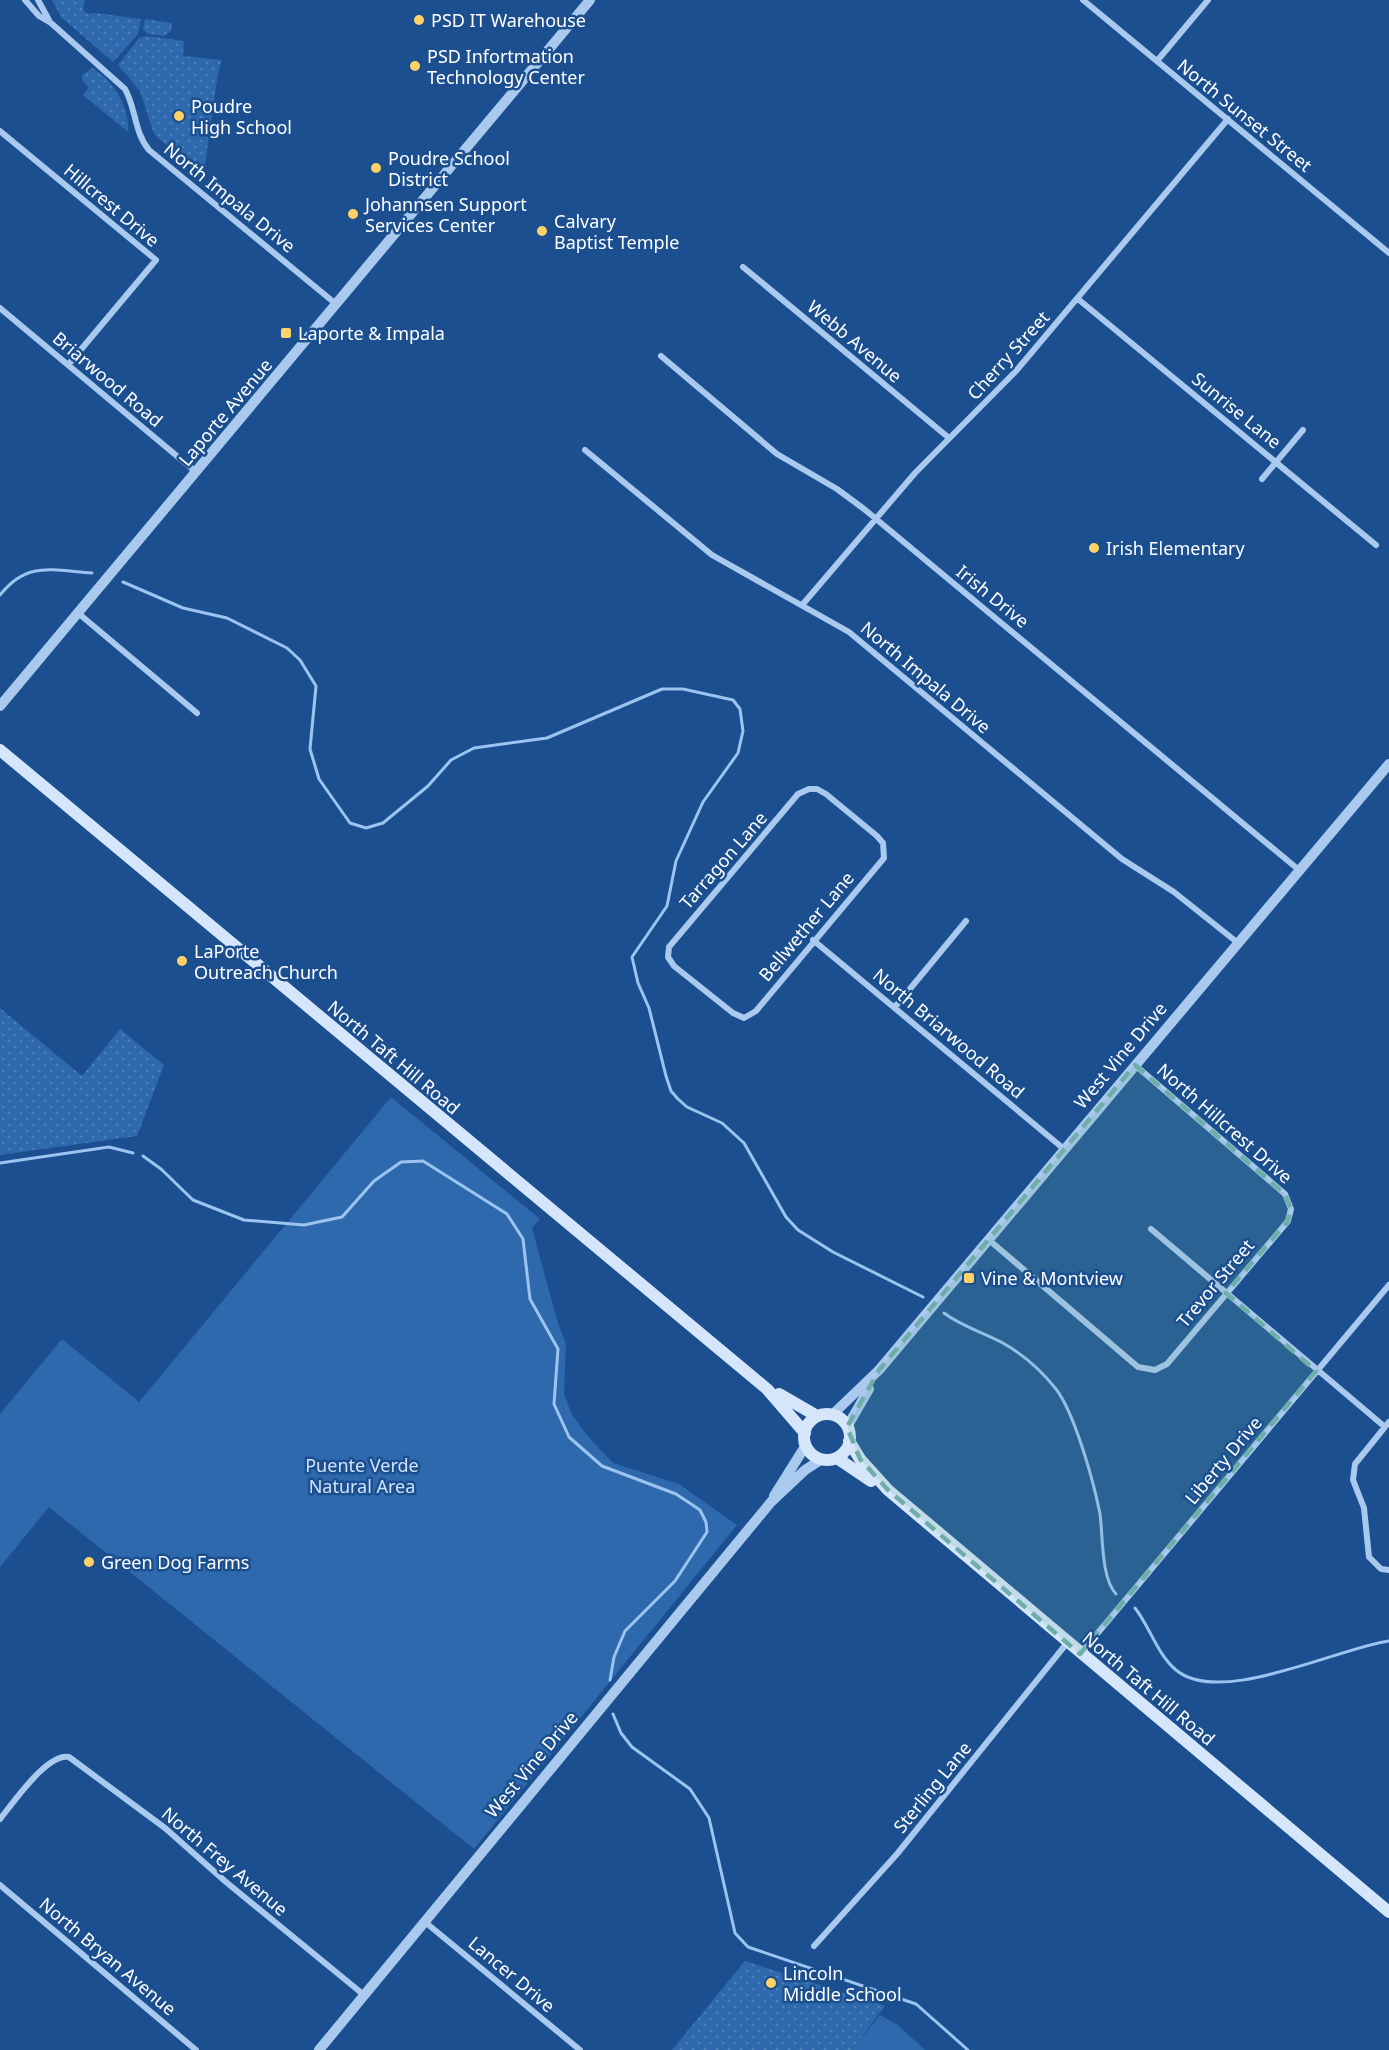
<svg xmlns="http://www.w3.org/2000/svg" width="1389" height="2050" font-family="'Noto Sans',sans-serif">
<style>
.grass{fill:url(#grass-dots)}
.park{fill:#2e69ad}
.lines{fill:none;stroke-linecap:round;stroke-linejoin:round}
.stream{stroke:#9cc4f0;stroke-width:3}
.minor{stroke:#a9c9ee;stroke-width:6}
.tertiary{stroke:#a9c9ee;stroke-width:10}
.secondary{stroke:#d6e6fa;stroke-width:12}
.marked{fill:#6fada8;fill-opacity:0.2;stroke:#6fada8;stroke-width:4.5;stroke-dasharray:12 8;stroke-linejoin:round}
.poi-dot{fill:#ffd166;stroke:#1b4f8f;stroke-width:2}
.labels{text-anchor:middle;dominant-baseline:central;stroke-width:5;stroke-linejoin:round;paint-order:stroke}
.poi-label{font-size:18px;fill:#fff;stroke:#1b4f8f;text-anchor:start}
.street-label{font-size:18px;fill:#fff;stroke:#1b4f8f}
.park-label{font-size:18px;fill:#cfe3fa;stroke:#1b4f8f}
</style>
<defs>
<pattern id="grass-dots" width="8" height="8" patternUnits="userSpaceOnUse" patternTransform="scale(1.5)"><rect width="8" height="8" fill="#2e69ad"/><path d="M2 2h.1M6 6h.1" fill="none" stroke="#4d80b9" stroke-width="1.8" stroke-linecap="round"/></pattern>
</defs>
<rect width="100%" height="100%" fill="#1b4f8f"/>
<!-- grass -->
<path class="grass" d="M52,0H85L83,10L88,14L96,13L141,19L138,34L113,62L61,17Z
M145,19L172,23L171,31L164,36L147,34L143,29Z
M147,36L184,41L183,56L222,60L218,73L204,172L199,174L154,134L140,91L118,65L139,38Z
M92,68C113,80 130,107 128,132L83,95L89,87L82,80V75Z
M0,1008L82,1076L120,1029L164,1065L137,1136L0,1155Z
M745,1961L885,2006L852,2050H672Z"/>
<!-- park -->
<path class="park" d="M391,1097L540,1219L532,1228L557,1320L566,1344L564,1394L572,1414L585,1433L613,1463L679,1484L737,1525L474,1849L49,1507L0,1567V1414L62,1339L139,1402Z
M880,2015L898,2025L925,2050H852Z"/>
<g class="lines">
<!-- stream -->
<path class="stream" d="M123,582L183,608L227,618L287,648L300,660L316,686L310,749L319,779L350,823L366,828L383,823L428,786L451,760L474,748L547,738L662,689H683L733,700L740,709L743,731L738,753L703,802L676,861L667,906L632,957L638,983L649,1008L666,1076L671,1091L678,1099L687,1107L722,1123L744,1143L786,1217L798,1230L833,1252L923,1297
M0,595C27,561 51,570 92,573
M143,1156L161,1169L193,1200L244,1220L304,1225L342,1217L374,1181L401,1162L423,1161L507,1214L523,1239L530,1299L558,1349L554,1404L569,1437L602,1466L676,1494L700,1510L706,1522L707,1532L675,1581L625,1631L614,1657L610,1680
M0,1163L109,1147L133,1153
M944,1313C961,1326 982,1332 1001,1342C1023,1354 1041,1370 1056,1389C1075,1414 1094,1483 1100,1514C1103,1536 1101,1578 1116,1594
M1135,1608C1150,1627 1157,1654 1176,1670C1220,1707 1338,1648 1389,1641
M613,1714L621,1733L632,1747L690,1789L709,1818L735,1933L748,1947L916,2004L968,2050"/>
<!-- minor -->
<path class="minor" d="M25,0L39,16L51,23L125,89C136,108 134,132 149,150L336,304
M38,0L49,20
M1083,0L1389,253
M1157,61L1208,0
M0,131L156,260L68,365
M743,267L949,438
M1078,299L1376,545
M0,308L196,472
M661,356L777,454L837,489L864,509L1299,870
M585,450L712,555L849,632L1122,859L1174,892L1238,943
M1262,479L1303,430
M803,604L915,473L1016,371L1228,119
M78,613L197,713
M809,789H817L826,794L877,836L883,843L884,858L756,1011L744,1018L733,1013L674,966L668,957L669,947L798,794Z
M813,940L1064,1149
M895,1007L966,921
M1151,1229L1385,1427
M989,1240L1138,1367L1155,1370L1167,1364L1288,1221L1291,1209L1285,1194L1135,1065
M1389,1422L1355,1464L1353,1480L1364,1508L1369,1557L1381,1569L1389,1570
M1081,1653L1389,1285
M0,1819C14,1802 47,1753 69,1757L165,1828L226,1882L364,1995
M0,1885L196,2050
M425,1922L580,2050
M814,1946L897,1854L1067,1643"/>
<!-- tertiary -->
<path class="tertiary" d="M0,706L590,0
M832,1415L879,1370L1389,764
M847,1427L869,1389
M774,1496L806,1445
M319,2050L771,1502L805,1470L822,1459"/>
<!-- secondary -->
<path class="secondary" d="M0,750L767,1389L805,1433
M779,1394L817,1416
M804 1437a23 23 0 1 1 46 0a23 23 0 1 1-46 0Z
M849,1441L860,1459L888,1490L1389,1912
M837,1458L871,1481"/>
</g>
<!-- marked area -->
<path class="marked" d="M1135,1065L1285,1194L1291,1209L1288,1221L1226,1293L1316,1371L1080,1654L888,1490L860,1459L847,1427L879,1370Z"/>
<!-- markers -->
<g class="poi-dot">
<circle cx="419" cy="20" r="6"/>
<circle cx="415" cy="66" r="6"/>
<circle cx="179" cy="116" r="6"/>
<circle cx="376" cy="168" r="6"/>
<circle cx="353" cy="214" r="6"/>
<circle cx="542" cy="231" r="6"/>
<rect x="280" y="327" width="12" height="12" rx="3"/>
<circle cx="1094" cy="548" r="6"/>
<circle cx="182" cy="961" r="6"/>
<rect x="963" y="1272" width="12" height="12" rx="3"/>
<circle cx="89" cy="1562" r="6"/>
<circle cx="771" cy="1983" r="6"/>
</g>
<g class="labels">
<!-- poi labels -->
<g class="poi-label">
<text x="431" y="20">PSD IT Warehouse</text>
<text x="427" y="56">PSD Infortmation<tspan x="427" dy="21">Technology Center</tspan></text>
<text x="191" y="106">Poudre<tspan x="191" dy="21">High School</tspan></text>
<text x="388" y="158">Poudre School<tspan x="388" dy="21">District</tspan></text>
<text x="365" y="204">Johannsen Support<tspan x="365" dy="21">Services Center</tspan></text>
<text x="554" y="221">Calvary<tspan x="554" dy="21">Baptist Temple</tspan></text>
<text x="298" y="333">Laporte &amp; Impala</text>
<text x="1106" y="548">Irish Elementary</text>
<text x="194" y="951">LaPorte<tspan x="194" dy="21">Outreach Church</tspan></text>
<text x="981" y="1278">Vine &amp; Montview</text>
<text x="101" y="1562">Green Dog Farms</text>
<text x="783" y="1973">Lincoln<tspan x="783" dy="21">Middle School</tspan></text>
</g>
<!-- street labels -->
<g class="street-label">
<text transform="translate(1245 115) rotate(39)">North Sunset Street</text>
<text transform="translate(230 197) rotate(39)">North Impala Drive</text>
<text transform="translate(112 205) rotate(40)">Hillcrest Drive</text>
<text transform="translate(855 341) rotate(40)">Webb Avenue</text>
<text transform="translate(1008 355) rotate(-48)">Cherry Street</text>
<text transform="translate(108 379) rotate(40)">Briarwood Road</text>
<text transform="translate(1237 410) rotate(39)">Sunrise Lane</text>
<text transform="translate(225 412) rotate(-50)">Laporte Avenue</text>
<text transform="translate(993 596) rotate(39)">Irish Drive</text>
<text transform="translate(926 677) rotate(40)">North Impala Drive</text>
<text transform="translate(723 860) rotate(-49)">Tarragon Lane</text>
<text transform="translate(806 926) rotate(-50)">Bellwether Lane</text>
<text transform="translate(949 1033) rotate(40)">North Briarwood Road</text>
<text transform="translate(1120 1055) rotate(-50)">West Vine Drive</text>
<text transform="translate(394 1057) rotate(40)">North Taft Hill Road</text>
<text transform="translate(1225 1123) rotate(41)">North Hillcrest Drive</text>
<text transform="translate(1215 1283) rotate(-50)">Trevor Street</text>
<text transform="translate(1223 1460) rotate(-50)">Liberty Drive</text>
<text transform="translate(1149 1688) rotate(40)">North Taft Hill Road</text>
<text transform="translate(531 1764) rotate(-50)">West Vine Drive</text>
<text transform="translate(932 1787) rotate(-51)">Sterling Lane</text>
<text transform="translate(225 1861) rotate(40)">North Frey Avenue</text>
<text transform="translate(108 1956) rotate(40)">North Bryan Avenue</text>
<text transform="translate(512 1974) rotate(40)">Lancer Drive</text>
</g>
<!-- park labels -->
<g class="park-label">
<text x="362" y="1465">Puente Verde<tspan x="362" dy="21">Natural Area</tspan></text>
</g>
</g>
</svg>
